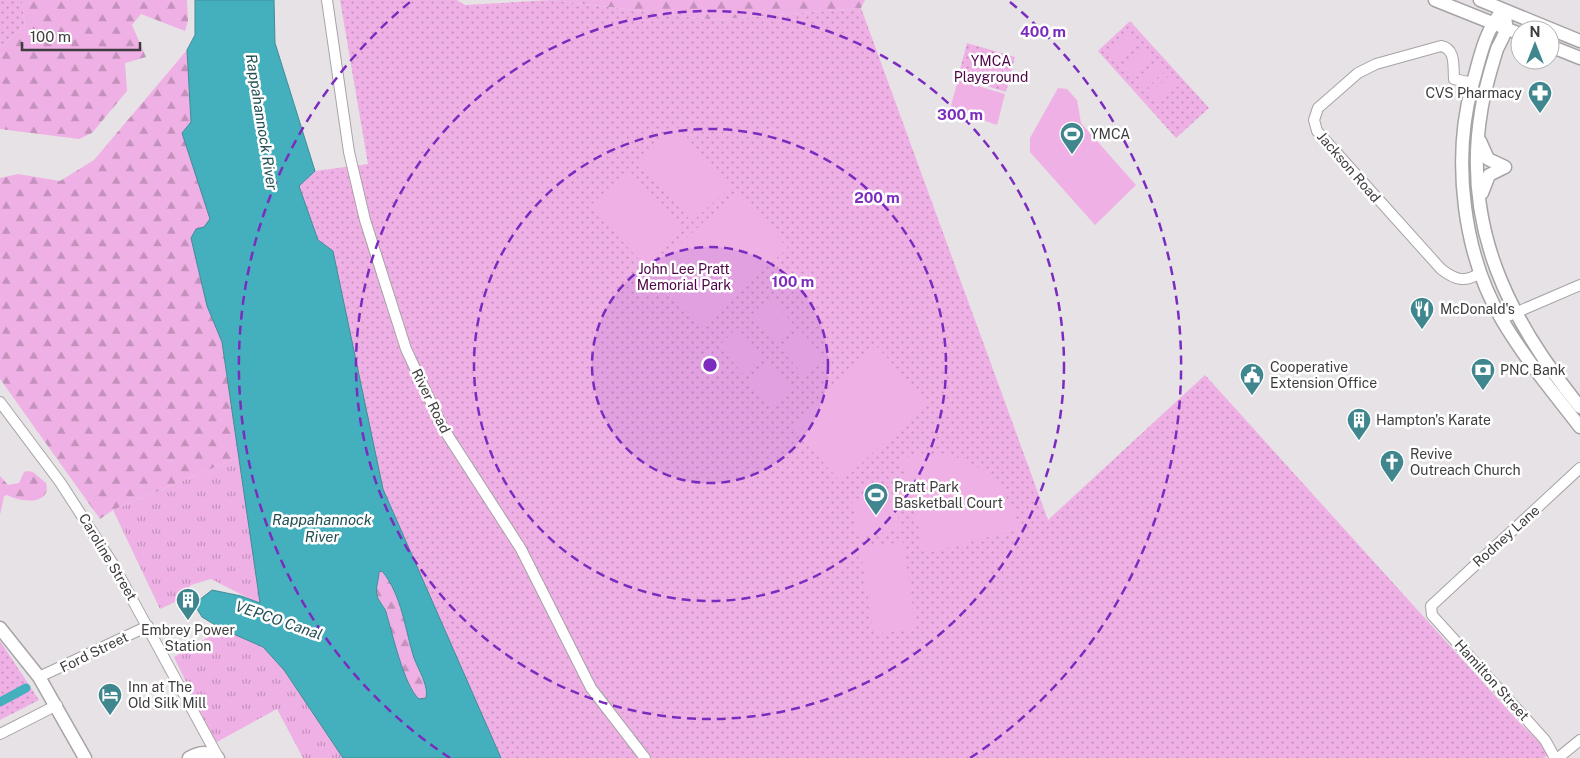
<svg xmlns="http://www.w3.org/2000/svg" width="1580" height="758" font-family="'Public Sans',sans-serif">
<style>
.grass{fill:url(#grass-tufts)}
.forest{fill:url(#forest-firs)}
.park{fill:url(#park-dots)}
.pitch{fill:#efb1e5}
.water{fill:#44afbd;stroke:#428c97;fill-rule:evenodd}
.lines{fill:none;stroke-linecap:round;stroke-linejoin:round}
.canal{stroke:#44afbd;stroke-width:9}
.minor-casing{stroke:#a7a3a6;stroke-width:12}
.major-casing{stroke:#a7a3a6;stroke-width:15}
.minor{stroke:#fff;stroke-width:10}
.major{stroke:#fff;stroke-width:12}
.ring{fill:none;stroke:#7b2cbf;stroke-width:2.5;stroke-dasharray:9 6}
.labels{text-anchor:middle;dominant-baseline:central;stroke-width:5;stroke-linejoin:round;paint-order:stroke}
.park-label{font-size:14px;fill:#4f0549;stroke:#fff}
.poi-label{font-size:14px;fill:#3e3c3e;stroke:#fff;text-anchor:start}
.street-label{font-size:14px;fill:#3e3c3e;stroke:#fff}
.water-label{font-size:15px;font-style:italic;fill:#225056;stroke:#fff}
.centre{fill:#7b2cbf;stroke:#fff;stroke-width:2.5}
.ring-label{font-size:15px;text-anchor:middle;font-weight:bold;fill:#7b2cbf;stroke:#fff;stroke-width:5;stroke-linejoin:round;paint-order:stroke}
</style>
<defs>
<pattern id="grass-tufts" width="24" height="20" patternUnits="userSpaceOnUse" patternTransform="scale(1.25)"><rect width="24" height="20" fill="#efb1e5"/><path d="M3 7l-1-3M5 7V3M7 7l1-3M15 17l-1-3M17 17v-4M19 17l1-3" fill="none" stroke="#c391bb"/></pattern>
<pattern id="forest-firs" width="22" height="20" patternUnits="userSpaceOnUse" patternTransform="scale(1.25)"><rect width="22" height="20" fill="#efb1e5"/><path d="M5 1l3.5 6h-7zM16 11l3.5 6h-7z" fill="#c391bb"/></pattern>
<pattern id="park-dots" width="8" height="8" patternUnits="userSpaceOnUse" patternTransform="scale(1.25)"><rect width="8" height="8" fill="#efb1e5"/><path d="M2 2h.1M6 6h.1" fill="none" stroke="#c391bb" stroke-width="1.8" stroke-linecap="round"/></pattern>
</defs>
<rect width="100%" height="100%" fill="#e6e2e5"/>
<!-- grass -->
<path class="grass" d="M239,457L260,604L211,579L191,585L177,601L160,609L113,510Z
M222,629L263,647L284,670L343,758H303L277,709L215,743L174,657Z"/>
<!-- forest -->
<path class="forest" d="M22,0H187L188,21L185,31L141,14L132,25L146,57L125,63L127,91L92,133L79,139L0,129V47L25,27Z
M551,0H865L861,8L716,20Z
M187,50L191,122L210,219L204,227L196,229L191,238L207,306L222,342L239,457L113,510L100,519L0,379V178L18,174L60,181L94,160Z
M28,471L33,472L46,483C52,506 19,502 7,495L4,496L0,515V476L8,485L19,483L24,472Z
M382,571C401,593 405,631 414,658C418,669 428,686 426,698L419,699C400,682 393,635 386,612C384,605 378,601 377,595C375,589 379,578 379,572Z"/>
<!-- park -->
<path class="park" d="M0,0H22L25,27L0,47Z
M340,0H457L465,5L551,0L716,20L861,8L1048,520L1205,375L1517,720L1550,753L1544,758H501L383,489L333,251L318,241L299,186L315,171L368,164Z
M1130,21L1209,108L1176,138L1098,51Z
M967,43L1015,57L1006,92L958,77Z
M0,641L39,700L0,720Z"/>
<!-- pitch -->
<path class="pitch" d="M1129,32L1139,42L1118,61L1109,51Z
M1143,47L1152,57L1131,76L1122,66Z
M1156,61L1165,71L1144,91L1135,81Z
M1169,76L1178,86L1158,105L1148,95Z
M958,80L1005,94L997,125L950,109Z
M1058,88L1067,89L1077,100L1081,123L1136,185L1095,225L1030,152V138Z
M677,127L731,186L692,222L637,162Z
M628,169L683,229L644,265L590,206Z
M737,192L788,248L700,327L650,271Z
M770,297L795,326L776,343L751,315Z
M737,328L763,355L743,374L719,346Z
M801,331L826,359L805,377L781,349Z
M877,347L928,402L841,482L790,426Z
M767,361L794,389L773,408L748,380Z
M940,453C985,462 1007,486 1019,529L928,553L921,549V537L900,458Z
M894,494L900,530L858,537L852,501Z
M903,542L916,627L874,635L860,548Z"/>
<!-- water -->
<path class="water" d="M195,0H274L275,43L315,171L299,186L318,240L333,251L383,489L501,758H343L284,670L263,647L222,629L202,617L194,604L212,590L241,596L260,603L222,342L207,306L191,238L196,229L204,227L210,219L182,133L191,122L187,50L195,35ZM382,571C402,595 405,630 414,658C418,669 429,686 426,698L419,699C404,686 392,632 386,612C384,606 378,601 377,595C375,589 379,579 379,572Z"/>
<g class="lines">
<!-- canal -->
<path class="canal" d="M0,702L26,688"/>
<defs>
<path id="minor" d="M327,0L349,152L365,220L406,349L443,428L521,549L591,688L645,758
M1473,83L1454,79C1453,66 1456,49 1441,46L1376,64L1358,73L1318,108L1314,120L1317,131L1441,269C1455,280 1465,283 1480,273
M1501,319L1580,285
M0,402L60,482L113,564L218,757
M39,677L148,626
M0,734L57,705
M1555,758L1545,740L1432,615L1431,606L1580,468
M1558,758L1580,740"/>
<path id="major" d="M1435,0L1520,34
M1480,0L1580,41
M1503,10C1484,32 1480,58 1472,86C1452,160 1463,254 1502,320C1525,359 1553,392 1580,427
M1503,10C1504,15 1507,23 1506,28C1505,35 1500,43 1497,49C1491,69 1484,91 1481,112C1462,227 1509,320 1580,407
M1550,46L1580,58
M1480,141L1488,159L1505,167
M1482,193L1489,175L1505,167
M0,628L39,677L85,758
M189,758C199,752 208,750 218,758"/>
</defs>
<!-- minor casing -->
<use href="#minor" class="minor-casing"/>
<!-- major casing -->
<use href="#major" class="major-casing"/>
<!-- minor -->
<use href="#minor" class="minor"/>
<!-- major -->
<use href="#major" class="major"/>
</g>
<!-- distance rings -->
<circle cx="710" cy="365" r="118" fill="#7b2cbf" fill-opacity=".12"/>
<g class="ring">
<circle cx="710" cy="365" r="118"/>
<circle cx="710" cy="365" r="236"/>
<circle cx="710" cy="365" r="354"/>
<path d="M450 758A471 471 0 0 1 410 2M1010 2A471 471 0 0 1 970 758"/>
</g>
<!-- icons -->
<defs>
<symbol id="pharmacy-pin" viewBox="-11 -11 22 30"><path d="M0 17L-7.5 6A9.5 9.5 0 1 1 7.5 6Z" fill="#3f868f" stroke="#fff"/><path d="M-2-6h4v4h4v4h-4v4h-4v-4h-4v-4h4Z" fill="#fff"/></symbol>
<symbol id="stadium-pin" viewBox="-11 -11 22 30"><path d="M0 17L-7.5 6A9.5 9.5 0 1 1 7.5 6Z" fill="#3f868f" stroke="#fff"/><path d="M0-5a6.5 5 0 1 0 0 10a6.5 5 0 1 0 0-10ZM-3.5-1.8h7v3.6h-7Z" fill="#fff"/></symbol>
<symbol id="restaurant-pin" viewBox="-11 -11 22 30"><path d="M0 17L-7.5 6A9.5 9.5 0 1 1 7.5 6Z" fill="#3f868f" stroke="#fff"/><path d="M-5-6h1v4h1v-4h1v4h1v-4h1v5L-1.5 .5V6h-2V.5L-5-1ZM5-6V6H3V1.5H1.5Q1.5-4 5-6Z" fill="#fff"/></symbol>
<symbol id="bank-pin" viewBox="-11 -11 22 30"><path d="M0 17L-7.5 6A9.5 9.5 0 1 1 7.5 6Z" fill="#3f868f" stroke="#fff"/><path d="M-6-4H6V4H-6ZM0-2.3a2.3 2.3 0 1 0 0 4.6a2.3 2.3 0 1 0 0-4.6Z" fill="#fff"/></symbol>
<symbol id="civic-pin" viewBox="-11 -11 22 30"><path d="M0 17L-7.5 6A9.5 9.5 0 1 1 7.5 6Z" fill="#3f868f" stroke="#fff"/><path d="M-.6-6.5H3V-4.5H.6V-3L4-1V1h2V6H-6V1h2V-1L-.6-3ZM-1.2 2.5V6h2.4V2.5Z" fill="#fff"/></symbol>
<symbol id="building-pin" viewBox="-11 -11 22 30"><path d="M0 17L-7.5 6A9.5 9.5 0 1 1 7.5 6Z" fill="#3f868f" stroke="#fff"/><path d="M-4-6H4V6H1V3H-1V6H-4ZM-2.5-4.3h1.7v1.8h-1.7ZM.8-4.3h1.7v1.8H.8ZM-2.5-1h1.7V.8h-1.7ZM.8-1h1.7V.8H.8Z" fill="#fff"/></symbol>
<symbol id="church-pin" viewBox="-11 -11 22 30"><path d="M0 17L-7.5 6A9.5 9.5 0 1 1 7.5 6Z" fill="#3f868f" stroke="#fff"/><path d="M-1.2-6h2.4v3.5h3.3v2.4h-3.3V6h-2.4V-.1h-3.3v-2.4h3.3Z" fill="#fff"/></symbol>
<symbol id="hotel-pin" viewBox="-11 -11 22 30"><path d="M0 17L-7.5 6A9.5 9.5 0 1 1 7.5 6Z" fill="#3f868f" stroke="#fff"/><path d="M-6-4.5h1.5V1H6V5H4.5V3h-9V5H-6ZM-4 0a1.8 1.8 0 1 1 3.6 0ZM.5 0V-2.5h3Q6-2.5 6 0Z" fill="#fff"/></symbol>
</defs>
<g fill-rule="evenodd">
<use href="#pharmacy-pin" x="1526" y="79" width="28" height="38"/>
<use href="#stadium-pin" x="1058" y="120" width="28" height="38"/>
<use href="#restaurant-pin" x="1408" y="295" width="28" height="38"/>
<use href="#bank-pin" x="1469" y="356" width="28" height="38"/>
<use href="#civic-pin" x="1238" y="361" width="28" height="38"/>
<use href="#building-pin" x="1345" y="406" width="28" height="38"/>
<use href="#church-pin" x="1378" y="448" width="28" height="38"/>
<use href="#stadium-pin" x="862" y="481" width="28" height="38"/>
<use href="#building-pin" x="174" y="586" width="28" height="38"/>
<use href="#hotel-pin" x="96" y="681" width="28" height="38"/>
</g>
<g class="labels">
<!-- park labels -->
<g class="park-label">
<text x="991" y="61">YMCA<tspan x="991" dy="16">Playground</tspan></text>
<text x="684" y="269">John Lee Pratt<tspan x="684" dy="16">Memorial Park</tspan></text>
</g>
<!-- poi labels -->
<g class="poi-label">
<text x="1522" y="93" text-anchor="end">CVS Pharmacy</text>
<text x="1090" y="134">YMCA</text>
<text x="1440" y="309">McDonald's</text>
<text x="1270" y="367">Cooperative<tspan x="1270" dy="16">Extension Office</tspan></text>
<text x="1500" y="370">PNC Bank</text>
<text x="1376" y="420">Hampton's Karate</text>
<text x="1410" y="454">Revive<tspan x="1410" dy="16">Outreach Church</tspan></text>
<text x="894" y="487">Pratt Park<tspan x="894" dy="16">Basketball Court</tspan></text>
<text x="188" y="630" text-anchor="middle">Embrey Power<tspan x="188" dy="16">Station</tspan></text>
<text x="128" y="687">Inn at The<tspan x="128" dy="16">Old Silk Mill</tspan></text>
</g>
<!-- street labels -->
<g class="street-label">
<text transform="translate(1349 167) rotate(49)">Jackson Road</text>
<text transform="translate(431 401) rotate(64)">River Road</text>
<text transform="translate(1506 536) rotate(-42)">Rodney Lane</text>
<text transform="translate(108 557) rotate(59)">Caroline Street</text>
<text transform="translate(94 652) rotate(-26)">Ford Street</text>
<text transform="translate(1492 680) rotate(48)">Hamilton Street</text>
</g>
<!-- water labels -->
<g class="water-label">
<text transform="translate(262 122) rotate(81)">Rappahannock River</text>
<text x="322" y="519">Rappahannock<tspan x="322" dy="17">River</tspan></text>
<text transform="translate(279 620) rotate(19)">VEPCO Canal</text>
</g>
</g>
<circle cx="710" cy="365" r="8" class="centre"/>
<g class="ring-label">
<text x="1043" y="37">400 m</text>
<text x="960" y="120">300 m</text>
<text x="877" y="203">200 m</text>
<text x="793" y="287">100 m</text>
</g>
<!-- north arrow -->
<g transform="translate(1535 45)"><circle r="24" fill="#ffffff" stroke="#b2b1b2"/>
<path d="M0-4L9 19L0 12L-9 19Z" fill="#3f868f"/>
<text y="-8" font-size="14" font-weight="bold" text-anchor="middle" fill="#3e3c3e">N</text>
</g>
<!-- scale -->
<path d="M22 42v8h118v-8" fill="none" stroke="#3e3c3e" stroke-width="2.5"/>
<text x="30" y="42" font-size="15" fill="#3e3c3e" stroke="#ffffff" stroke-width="4" paint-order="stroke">100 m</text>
</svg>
